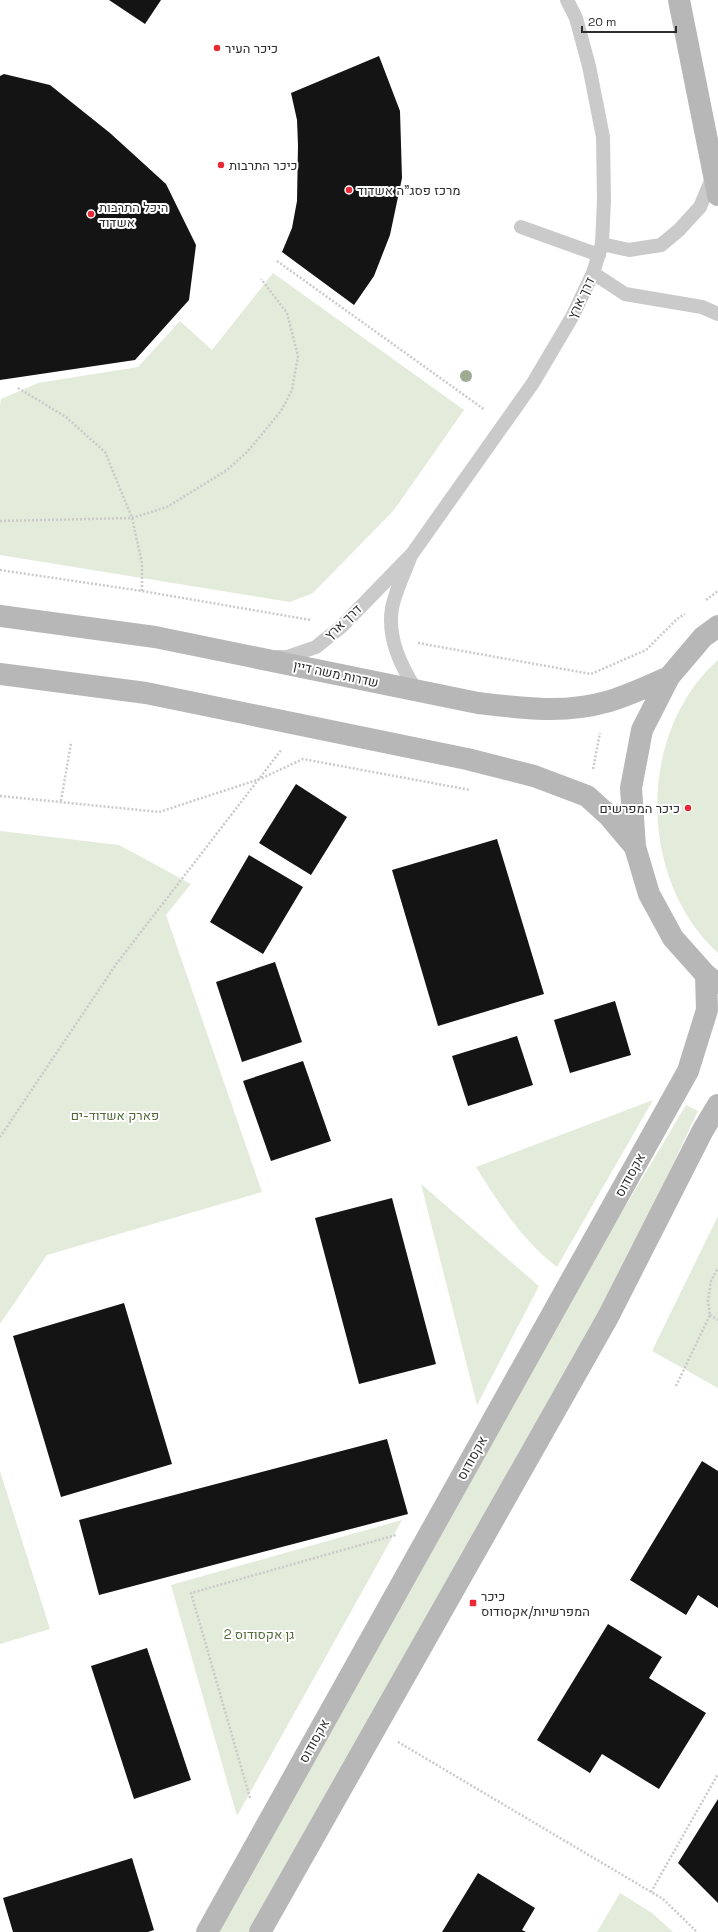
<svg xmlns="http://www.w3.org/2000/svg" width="718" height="1932" font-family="'Space Grotesk',Heebo,sans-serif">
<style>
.green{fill:#e3ebda}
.building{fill:#141414}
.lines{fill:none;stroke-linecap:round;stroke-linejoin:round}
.path{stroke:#cacaca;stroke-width:2.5;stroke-dasharray:2 2;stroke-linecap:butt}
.lane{stroke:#cacaca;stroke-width:14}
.secondary{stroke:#b7b7b7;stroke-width:22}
.tree{fill:#9fac92}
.poi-dot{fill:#ea2936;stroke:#fff;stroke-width:1.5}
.labels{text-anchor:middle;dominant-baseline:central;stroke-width:4;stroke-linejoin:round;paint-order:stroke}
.poi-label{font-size:13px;fill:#2d2d2d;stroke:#fff;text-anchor:start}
.street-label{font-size:13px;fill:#2d2d2d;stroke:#fff}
.park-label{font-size:13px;fill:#506939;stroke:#fff}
</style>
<rect width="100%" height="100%" fill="#fff"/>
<!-- green -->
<path class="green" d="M273,273L464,410L394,510L313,593L290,602L0,555V406L1,399L38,383L138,367L180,321L212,350Z
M718,660V953C638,880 636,733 718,660Z
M0,831L119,845L191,884L166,915L262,1192L47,1255L0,1324Z
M653,1100L557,1267C522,1240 499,1204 476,1167Z
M686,1105L698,1111L618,1281L258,1932H218L589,1267Z
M421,1184L539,1286L477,1405Z
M718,1216V1388L652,1351Z
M0,1471L50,1629L0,1644Z
M402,1520L237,1816L171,1585Z
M620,1893L652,1913L673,1932H597Z"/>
<!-- building -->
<path class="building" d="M109,0H161L145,24Z
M379,56L400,111L402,178L390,235L374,276L354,305L282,252L292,228L297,201L298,145L297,120L291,93Z
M4,74L50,85L110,133L166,184L196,245L189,300L135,360L0,380V76Z
M296,784L347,817L311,875L259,843Z
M497,839L544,994L438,1026L392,870Z
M249,855L303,887L263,954L210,922Z
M275,962L302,1042L242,1062L216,982Z
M615,1001L631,1055L570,1073L554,1020Z
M517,1036L533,1085L468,1106L452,1056Z
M303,1061L331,1141L271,1161L243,1081Z
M392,1198L436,1364L359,1384L315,1218Z
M124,1303L172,1464L61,1497L13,1336Z
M387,1439L408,1514L99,1595L79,1520Z
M702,1461L718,1471V1608L698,1595L686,1615L630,1580Z
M608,1624L662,1657L649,1678L706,1713L659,1789L602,1754L590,1773L537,1740Z
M147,1648L191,1780L134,1799L91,1666Z
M718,1799V1903L678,1863Z
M132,1858L154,1930L148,1932H13L3,1898Z
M478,1873L535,1908L522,1930L526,1932H442Z"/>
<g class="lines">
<!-- path -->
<path class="path" d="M277,261L485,410
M18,388L66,417L105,452L132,518L142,563V591
M0,521L132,518L167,507L227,470L248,451L281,411L292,390L298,356L287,313L261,279
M0,570L142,591L311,620
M706,600L718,591
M418,643L591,674L646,650L677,619L685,614
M593,769L600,733
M0,796L159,812L260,779L303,759L470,790
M61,801L71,743
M0,1137L117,963L282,749
M710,1315L718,1320
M676,1386L710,1315L708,1301L711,1281L718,1268
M398,1742L663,1899L697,1932
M250,1798L191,1593L396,1535
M651,1892L718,1774"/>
<!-- lane -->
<path class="lane" d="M521,227L599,255
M602,244L629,250L661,245L679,230L700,207L714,174
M593,273L625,294L702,307L718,314
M410,558C404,574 395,592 392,608C387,638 401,666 416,690
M277,657H287L316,647L342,626L412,554L533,383L572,317L593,273L602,244L604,200L603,137L589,66L576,18L567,0"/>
<!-- secondary -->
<path class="secondary" d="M679,0L718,195
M0,616L155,637L478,703C520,708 564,714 606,702C628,696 648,686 669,677
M0,674L146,693L467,759L534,776L587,796L608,815L635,847
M717,983L706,975L673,938L649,894L635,847L631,788L642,730L669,677L703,637L718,626
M207,1932L688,1071L707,1010L706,975
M260,1932L608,1317L703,1130L718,1105"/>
</g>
<!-- trees -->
<circle class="tree" cx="466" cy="376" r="6"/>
<!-- markers -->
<g class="poi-dot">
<circle cx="217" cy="48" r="4"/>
<circle cx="221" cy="165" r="4"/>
<circle cx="349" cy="190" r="4"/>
<circle cx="91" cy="214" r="4"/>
<circle cx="688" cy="808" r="4"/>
<rect x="469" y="1599" width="8" height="8" rx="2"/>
</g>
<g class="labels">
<!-- poi labels -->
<g class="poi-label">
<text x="225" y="48">כיכר העיר</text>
<text x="229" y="165">כיכר התרבות</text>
<text x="357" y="190">מרכז פסג"ה אשדוד</text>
<text x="99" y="207">היכל התרבות<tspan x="99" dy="15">אשדוד</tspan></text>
<text x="680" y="808" text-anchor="end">כיכר המפרשים</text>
<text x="481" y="1596">כיכר<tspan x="481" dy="15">המפרשיות/אקסודוס</tspan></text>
</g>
<!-- street labels -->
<g class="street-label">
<text transform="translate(581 298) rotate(-64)">דרך ארץ</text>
<text transform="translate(343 622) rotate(-43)">דרך ארץ</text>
<text transform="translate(336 674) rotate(12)">שדרות משה דיין</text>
<text transform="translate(630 1175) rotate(-61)">אקסודוס</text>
<text transform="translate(472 1458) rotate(-61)">אקסודוס</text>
<text transform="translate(314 1741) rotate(-61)">אקסודוס</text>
</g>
<!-- park labels -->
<g class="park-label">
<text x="115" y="1115">פארק אשדוד-ים</text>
<text x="259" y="1634">גן אקסודוס 2</text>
</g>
</g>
<!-- scale -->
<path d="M582 26v6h94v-6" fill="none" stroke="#2d2d2d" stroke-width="2"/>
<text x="588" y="26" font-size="12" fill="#2d2d2d" stroke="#ffffff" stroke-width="3" paint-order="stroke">20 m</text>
</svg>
